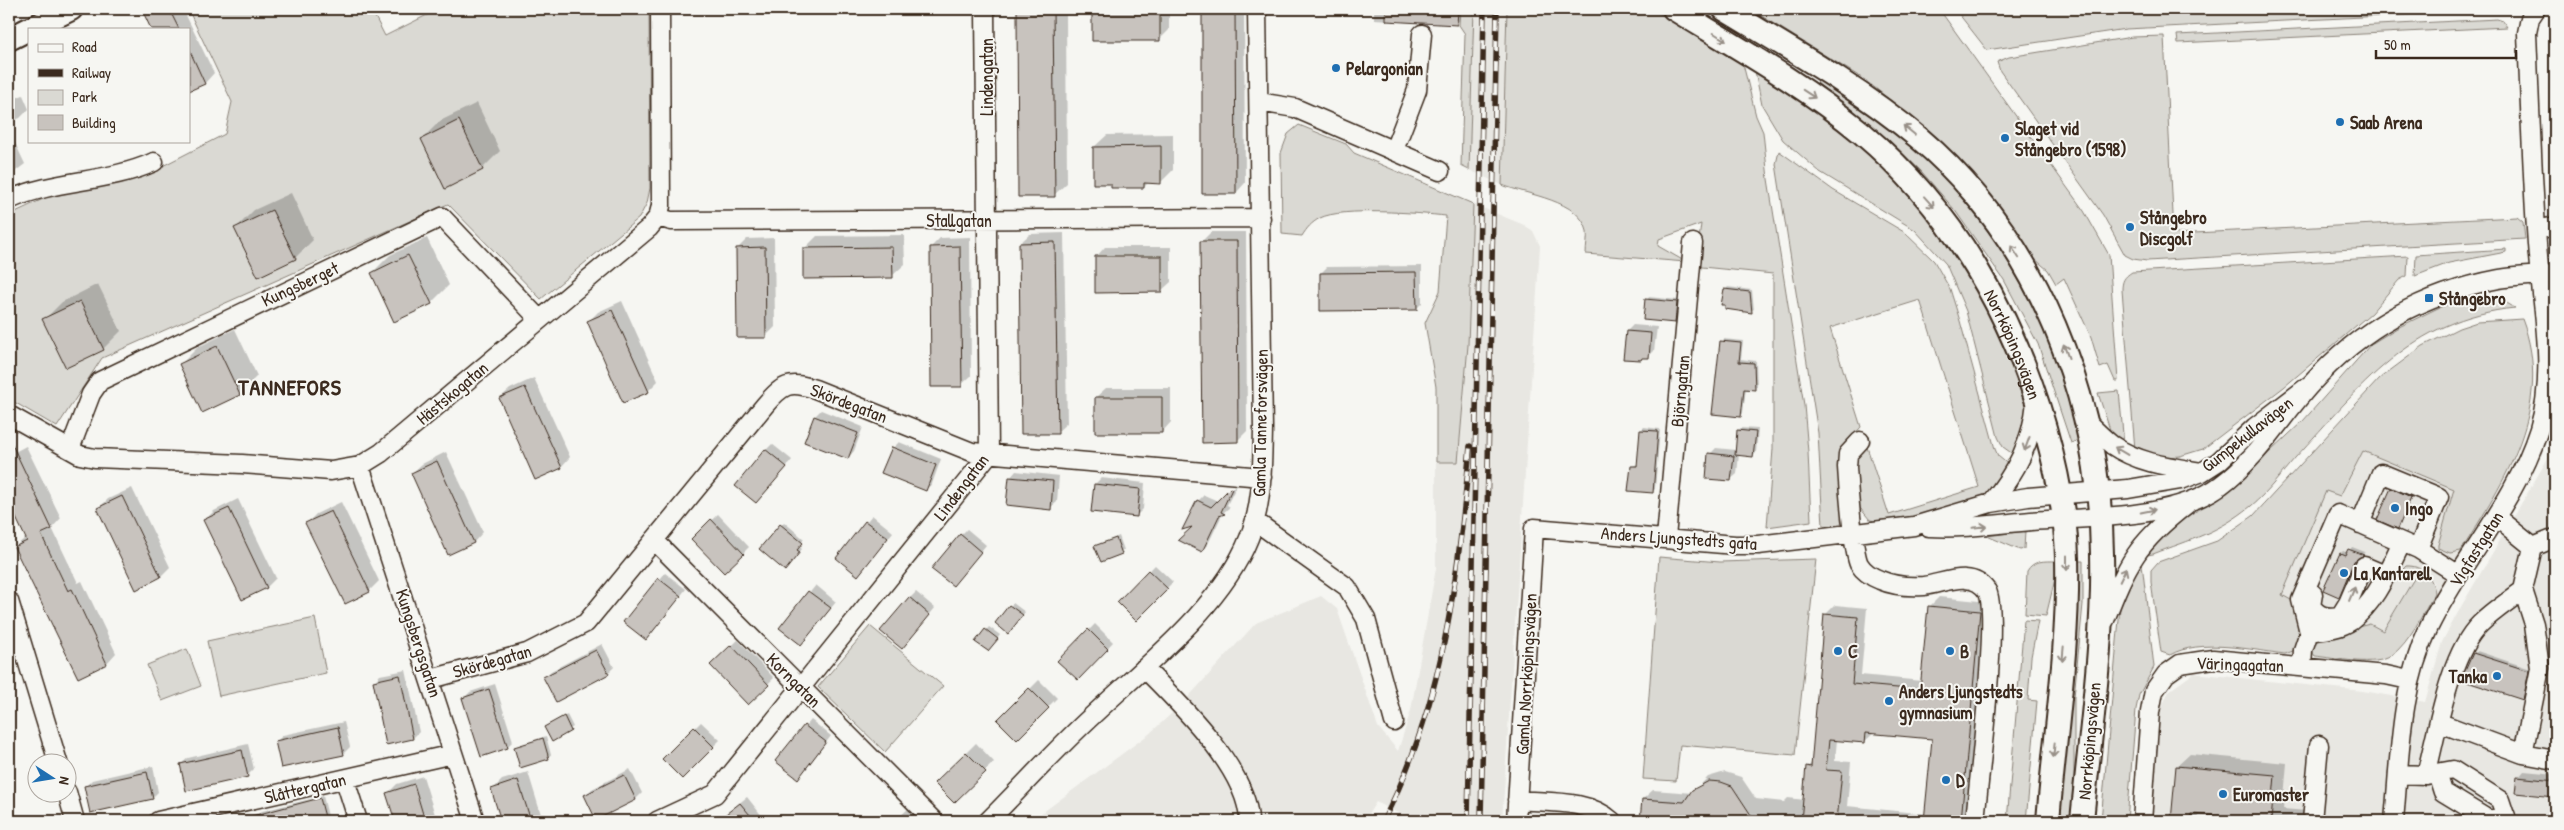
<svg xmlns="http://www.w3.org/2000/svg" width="2564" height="830" font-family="'Patrick Hand',sans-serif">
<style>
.built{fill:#e8e7e2}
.green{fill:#dad9d3;stroke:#8a8278}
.shadow{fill:#0003;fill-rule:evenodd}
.building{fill:#c8c3be;stroke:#3b2a1e}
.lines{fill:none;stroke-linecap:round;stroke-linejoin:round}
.minor-casing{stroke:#3b2a1e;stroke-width:21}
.major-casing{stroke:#3b2a1e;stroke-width:26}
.minor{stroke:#f6f6f2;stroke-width:18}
.major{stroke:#f6f6f2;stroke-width:22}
.rail-casing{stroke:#3b2a1e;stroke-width:5.5}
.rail{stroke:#f6f6f2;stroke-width:4;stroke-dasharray:11;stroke-linecap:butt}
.oneway{stroke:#989088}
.poi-dot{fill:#1f6fb2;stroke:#f6f6f2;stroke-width:2}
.labels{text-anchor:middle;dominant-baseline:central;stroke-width:4;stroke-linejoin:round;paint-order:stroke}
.poi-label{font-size:18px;font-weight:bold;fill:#3b2a1e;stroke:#f6f6f2;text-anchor:start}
.street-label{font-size:18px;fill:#3b2a1e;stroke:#f6f6f2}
.district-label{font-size:22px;font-weight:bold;letter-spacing:1px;fill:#3b2a1e;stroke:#f6f6f2}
</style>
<rect width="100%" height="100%" fill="#f6f6f2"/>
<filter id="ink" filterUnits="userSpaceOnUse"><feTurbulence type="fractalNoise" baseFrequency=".02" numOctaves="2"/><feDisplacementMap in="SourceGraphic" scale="10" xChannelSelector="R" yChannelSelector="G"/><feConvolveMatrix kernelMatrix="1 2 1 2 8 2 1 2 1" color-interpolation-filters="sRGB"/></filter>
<g filter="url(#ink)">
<!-- built -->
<path class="built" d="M1474,9H1507L1502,185L1469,170Z
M1473,204L1524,225L1533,231L1540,246L1502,821H1405L1404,816L1376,802L1364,821H1031L1149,734L1181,705L1256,623L1321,596L1337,609L1378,727L1398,751L1411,710L1436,568V462H1458L1468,345Z
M2555,446V821H2149L2157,717L2169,691L2194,673L2363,691L2425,702L2442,642L2462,605Z
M2363,450L2454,489L2438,545L2455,553L2461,551L2435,593L2434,582L2427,574L2411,566L2415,577L2383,631L2370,624L2353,629L2312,652L2315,656L2285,654L2291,653L2298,642V604L2281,595L2326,490L2340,496Z"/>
<!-- green -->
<path class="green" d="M188,9H371L385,36L439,9H649L650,188L647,203L639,218L541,299L448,204L102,358L57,427L9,399V215L60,191L145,175L225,134L232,102Z
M1457,9H1474L1469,170L1461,166L1465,34L1459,25L1460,9Z
M1507,9H1652L1723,52L1715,9H1728L1739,61L1743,64L1756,116L1763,132L1768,179L1804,405L1808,452L1811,521L1767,527L1773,449V274L1702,267L1696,264L1701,224L1659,239L1658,246L1686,262L1586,254C1586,247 1588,238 1587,231C1580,200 1527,195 1502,185Z
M1750,9H1939L2084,211L2109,255L2118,381H2115L2108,365L2100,368L2091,337L2064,278L2056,284L2048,270L2029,254L2017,233L1973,176L1923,126L1865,80Z
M1955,9H2442V13L2126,29L1987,50Z
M2497,19L2503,21L2507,27L2178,43L2177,35Z
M2164,36L2174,234L2517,217L2523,222L2525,239L2147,261L2133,259L2125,255L2103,215L2000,71L1997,62L2009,57L2132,37Z
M1755,71C1782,88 1811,105 1837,124C1907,178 1958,250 1997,328C2007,349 2023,379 2026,402C2028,421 2022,439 2017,457L2003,447L1998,437L1966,311L1946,264L1915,230L1820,172L1783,140L1762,105Z
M1819,79C1845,96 1873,113 1897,133C1992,214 2053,319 2078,440L2071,443L2038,344L2004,280L1954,209L1921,171L1889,140L1817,83Z
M1299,125L1346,144L1354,153L1473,204L1468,345L1458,462H1436V387L1425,323L1440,291L1446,216C1419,213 1342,207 1320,218C1311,223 1307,228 1302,236L1282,234L1281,153L1288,134Z
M1779,151L1833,190L1904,232L1934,261L1950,289L1960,321L1995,449L1998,456L2010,466C2001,477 1993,490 1981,497C1953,514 1907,517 1875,521L1870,520L1860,508L1854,465L1856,457L1867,447L1889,515L1979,487L1920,300L1830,328L1861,427L1849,440L1839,461L1843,519L1840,525L1823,526L1818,433L1776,164Z
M2506,249V252L2449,263L2415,276L2416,255Z
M2408,256L2407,276L2399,280L2371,313L2284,387L2203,449L2180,456L2166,457L2135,450L2122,290C2122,281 2124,277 2132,272Z
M2485,295L2497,297L2515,308C2411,318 2360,387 2295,458C2281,474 2268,492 2251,506C2218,533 2192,539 2153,554L2147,555L2143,551L2173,524L2216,500L2240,480L2303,421L2371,344L2397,328L2438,308L2461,300Z
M2522,319C2555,406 2505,480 2461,551L2450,553L2438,548V545L2454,489L2363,451L2340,496L2326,491L2282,595L2298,604V642L2293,651L2285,654C2252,650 2199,638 2170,655L2161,652L2151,582V570L2158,562L2217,541L2253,516L2380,378L2423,346L2459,328L2477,322Z
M2119,391L2124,445L2111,433L2098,393Z
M2025,531L2024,549L2020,550L1987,536Z
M1659,557L1720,562L1816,559L1795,755L1680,745L1676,781L1643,779Z
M2056,561L2055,579L2046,616L2025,614L2027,571C2033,560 2044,561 2056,561Z
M2077,561H2083V604L2074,697V792L2070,821H2059Z
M2137,561L2142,566L2143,572L2154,667L2139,695L2136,709L2127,821H2101L2120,608L2124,590Z
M2406,566C2423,565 2433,578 2435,593C2423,613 2410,642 2391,656C2376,667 2334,658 2315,656C2310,650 2312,643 2318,637L2370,624L2383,631L2415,577L2403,569Z
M315,618L326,673L219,696L207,641Z
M2024,620L2038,621L2031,657L2028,700L2037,701L2026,821H2007Z
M870,626L943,686L885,752L818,687Z
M187,649L201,686L162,701L147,665Z"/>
<!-- shadow -->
<path class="shadow" d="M151,9H183L214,73L205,83L189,90V29H152L145,14Z
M1018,9H1066L1067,183L1054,195L1019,196Z
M1093,9H1169V30L1159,40H1094Z
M1203,9H1244L1245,183L1236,193H1204Z
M1374,9H1460L1459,21L1456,24L1374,19Z
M23,95L29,109L20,118L9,123V101Z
M477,103L500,151L482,169L422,139L440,121Z
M9,130L25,164L9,176Z
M1173,134V170L1161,182H1149L1144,187L1112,183L1094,147L1107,135Z
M291,193L313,240L295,258L236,228L254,210Z
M1211,232H1246L1247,431L1237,441L1202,241Z
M1064,233L1067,423L1057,432L1020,243L1030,234Z
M904,235L905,264L892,276L804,249L817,236Z
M970,237L971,376L961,385L931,247L940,238Z
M427,238L449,285L431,303L372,273L390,255Z
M774,238L775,327L766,336L738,248L747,239Z
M1105,247H1171V282L1161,291L1096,257Z
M1422,266V303L1416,309L1321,273L1327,267Z
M98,284L121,331L103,349L44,320L62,302Z
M1728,287L1752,290L1754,309L1751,311L1727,304L1725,290Z
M1649,297L1679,300L1677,319L1675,322L1647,300Z
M622,301L658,381L648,391L588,322L598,312Z
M1633,325L1657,327L1654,351L1648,357L1643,356L1627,331Z
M235,329L257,376L239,394L180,365L198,347Z
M1724,339L1743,341L1741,359L1756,361L1757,386L1754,389L1746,388L1743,413L1741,416L1722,342Z
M534,378L570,457L561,467L500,398L510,389Z
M1106,388H1171V422L1162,432L1096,397Z
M821,410L863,427L854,451L848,458L815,416Z
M1644,427L1660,429L1655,489L1652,492L1632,466L1638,464L1641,430Z
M1741,428L1758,429L1756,453L1753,456L1739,454L1737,474L1730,480L1710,454L1716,448L1736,450L1738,430Z
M899,442L941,459L932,484L925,490L893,448Z
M772,444L792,460L762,496L766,450Z
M26,446L61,518L52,528L78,583L82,581L116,653L107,663L79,676L15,547L26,537L9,500V455Z
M446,452L483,532L474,542L449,553L412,473L422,464Z
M1016,471L1059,476L1057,502L1050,508L1010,478Z
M1101,478L1145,483L1143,509L1136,516L1095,484Z
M1238,483L1227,505L1230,507L1223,513L1208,544L1202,550L1197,523L1198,501L1204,495L1218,501Z
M2394,486L2413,494L2398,527L2392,489Z
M132,488L170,567L161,576L98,509L108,499Z
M238,499L276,578L267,587L243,599L205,520L214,511Z
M341,502L379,581L369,591L345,602L307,523L316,514Z
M718,514L749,547L724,572L692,539Z
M872,515L893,532L864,568L837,558Z
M784,522L804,539L799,546L802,549L787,566L760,549Z
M967,529L986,545L959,578L961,535Z
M1119,536L1124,550L1101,561L1096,546Z
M2352,547L2365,552L2356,559L2339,595L2341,553L2343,551L2348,553Z
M1155,565L1173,582L1136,619L1119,602Z
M665,573L686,589L652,632L625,622Z
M816,585L836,602L801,644L781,628Z
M916,592L935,608L908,641L910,598Z
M1939,597L1989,602L1969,821H1641L1643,799L1653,790L1693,793L1708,777L1725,772L1741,777L1756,799L1784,802L1788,798L1805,800L1808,767L1812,762L1825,615L1835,605L1867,608L1861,675L1922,681L1929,607ZM1874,733L1933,738L1926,814L1847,806L1851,762L1835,761L1837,740L1864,742Z
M1013,603L1025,612L1011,630L996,623Z
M1095,624L1113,642L1078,679L1059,661Z
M989,627L1000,635L991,647L977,641Z
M738,640L774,678L748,703L712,665Z
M602,644L614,667L608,673L545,677L551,671Z
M2477,651L2531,669L2525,696L2522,699L2474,653Z
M406,670L419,732L413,738L374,682L380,675Z
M1039,680L1057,698L1017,738L999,720Z
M2555,681V731L2551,730Z
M495,684L513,741L507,747L464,698L470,692Z
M567,715L573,727L552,740L548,725Z
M811,720L831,736L804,771L777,761Z
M344,722L350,747L343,754L277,741L283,735Z
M701,722L720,740L682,777L664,759Z
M546,736L551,755L521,766L515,747Z
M976,743L994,762L954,801L936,783Z
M248,744L254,769L247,776L181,764L188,758Z
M2190,754L2287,763L2283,809L2307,811L2306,821H2220L2221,815L2201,813L2194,821H2172L2177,766Z
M153,766L158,792L152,798L86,786L92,780Z
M630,769L642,793L636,799L597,818L586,795L592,789Z
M2524,771L2555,774V796L2516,792L2518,778Z
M528,772L543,821H503L493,789L502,780Z
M423,776L437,821H397L388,793L397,784Z
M323,796L328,816L325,819L308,821L307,817L295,821H261L259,813L262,811Z
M747,797L766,821H717Z
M910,807L923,821H895Z
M232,818V821H214H215Z"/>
<!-- building -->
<path class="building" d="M154,9H169L179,29H151L144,14Z
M1017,9H1053L1055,197H1018Z
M1092,9H1160V41H1092Z
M1202,9H1235L1236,194H1202Z
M1386,9L1458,10L1457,25L1386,21Z
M189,49L205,84L189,91Z
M459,120L483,170L445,189L421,139Z
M1161,146V184L1144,183V188H1111V184H1093V147Z
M272,210L296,259L258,277L234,228Z
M1200,241H1237L1238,442L1202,443Z
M1055,242L1058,434H1021L1019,243Z
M960,246L962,387H931L930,247Z
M765,247L766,338H737L736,248Z
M892,247L893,278L803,279V248Z
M408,255L432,304L394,322L371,273Z
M1095,256H1162V292L1095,293Z
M1416,272L1417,310L1320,311V273Z
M1724,289L1750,292L1752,313L1725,309V305H1721Z
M1645,299L1677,302L1675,323L1643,320Z
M80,301L104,350L66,368L42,319Z
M612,310L649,392L623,403L587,321Z
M1626,331L1651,333L1649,358H1642L1641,360L1623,359Z
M1720,341L1741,343L1739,362L1754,363L1755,390L1744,389L1741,417L1712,414Z
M217,346L240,395L202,413L179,364Z
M525,387L562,468L535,480L499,398Z
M1095,397H1162V433H1095Z
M814,416L858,433L848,459L804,442Z
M1640,430L1658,431L1653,493L1628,491L1631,466H1637Z
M1737,430L1756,432L1753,457L1735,455Z
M9,438L52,529L41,534L68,591L72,589L107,664L78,678L14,547L27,541L9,503Z
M892,447L936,465L926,491L881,473Z
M765,449L787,467L756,503L735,486Z
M1708,453L1734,456L1731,481L1706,479Z
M437,461L474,543L448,555L411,473Z
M1009,477L1053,481L1051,510L1006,505Z
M1094,484L1140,489L1137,517L1091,512Z
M1230,488L1232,489L1221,512L1225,514L1219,516L1202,552L1178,540L1192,527L1182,530L1197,500L1211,507Z
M2391,488L2411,497L2398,529L2377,520Z
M122,496L161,577L136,590L97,508Z
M229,508L267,588L242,600L203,520Z
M331,511L370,592L345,604L305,523Z
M711,519L744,554L724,573L691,539Z
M865,521L888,538L858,576L836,558Z
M780,524L803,543L797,550L800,552L785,571L759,549Z
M960,534L981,552L953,586L931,569Z
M1116,538L1122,554L1101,562L1094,546Z
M2348,549L2364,555L2354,561L2339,597L2323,590L2340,553L2345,555Z
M1148,570L1168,589L1136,621L1117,602Z
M658,578L681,596L646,640L623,622Z
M808,591L831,608L801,645L779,628Z
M909,597L930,615L902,649L880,631Z
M1009,605L1023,615L1008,634L995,623Z
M1928,606L1980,611L1961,821H1924L1932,739L1866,733L1865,743L1829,740L1826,770L1842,771L1837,821H1801L1806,766L1811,767L1824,614L1858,617L1852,684L1920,690Z
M985,629L998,639L988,651L975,642Z
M1088,629L1108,649L1078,680L1057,661Z
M731,645L769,685L748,705L710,665Z
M596,650L609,674L556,702L543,677Z
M2473,653L2529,671L2523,700L2461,680Z
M400,675L413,739L386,745L373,681Z
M1029,688L1049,708L1017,740L997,720Z
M489,689L508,748L481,757L462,698Z
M564,716L571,731L552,742L544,727Z
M804,725L826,742L798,779L775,761Z
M338,727L344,755L281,768L275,741Z
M694,727L714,747L682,779L662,759Z
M543,738L549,759L520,768L514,747Z
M242,750L248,777L186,791L180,764Z
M966,752L986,772L954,803L934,783Z
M2176,766L2275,775L2271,821H2219L2220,816L2191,814L2190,821H2171Z
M147,772L153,799L90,813L84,786Z
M624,775L636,800L596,820L584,795Z
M2517,777L2555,781V797L2515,793Z
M518,780L531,821H501L491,789Z
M1709,781L1721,782L1732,786L1755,821H1640L1642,799L1684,802L1692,790Z
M414,784L425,821H395L386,793Z
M320,798L326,821H252V816Z
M740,803L755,821H717Z"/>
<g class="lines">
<defs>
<path id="minor" d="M1259,102L1295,108L1440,171
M1394,150L1417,90L1422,34
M9,200C55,179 108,183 154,162
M658,217L671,221L1261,218
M2537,230L2555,226
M9,415L80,455L95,458L242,464L331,471L360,466L381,453L649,228L658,217L661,206L660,9
M2086,421C2094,429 2103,438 2112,445C2138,463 2171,467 2201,472
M1860,441L1848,454L1847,467C1848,484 1853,552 1859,564C1864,572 1872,577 1880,580C1894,586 1909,587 1924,586C1945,583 1972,569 1987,591C2000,612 1978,786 1975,821
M70,449L91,394L100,381L442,217L539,319
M360,466L475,821
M1991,503C2016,472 2032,443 2036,402
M2496,517L2533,547L2523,590
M1255,521L1347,587L1366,619L1394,722
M2360,524L2381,473L2439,497L2418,549
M1929,527C1963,529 1996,524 2031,521C2088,517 2174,520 2221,485C2258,458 2281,417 2311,384C2362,327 2425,293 2499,279C2517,276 2537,276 2555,274
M1666,538L1693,243
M654,540L934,821
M2533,547L2555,538
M2313,594L2311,606C2319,617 2327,618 2340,616L2348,603L2364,566L2385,575
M9,601L58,762
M2105,620C2127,563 2137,543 2186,505
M2309,632C2323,630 2339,629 2351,621C2377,601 2388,570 2402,542
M2302,666L2303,650L2309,632L2301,600L2338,514L2418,549L2459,575
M1144,668C1180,704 1248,770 1249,821
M431,679L527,653L586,623L765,405C783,384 789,381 815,389L972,452L1262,477
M2440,723L2523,754L2555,760
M2437,773L2443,792L2489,820L2506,816
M2398,774L2426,775L2453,770L2500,800L2507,821
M2426,775C2437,733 2449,654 2480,624C2493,611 2509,601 2523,590L2534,624L2540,668L2523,754
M345,780L358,821
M67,792L75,821
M1517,800C1548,803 1588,799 1612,821
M158,821L453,754
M657,821L715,794L989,454L985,9
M988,821C1023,786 1056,749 1092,716C1145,666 1222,606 1249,538C1263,504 1262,467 1263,430L1257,9
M1516,821L1534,528L1735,545H1758L1914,526L1991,503L2028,497L2128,489L2181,480L2202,472L2219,461L2255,427L2311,384
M2142,821L2150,712L2154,691L2166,674L2180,664L2213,659L2386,675L2409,680
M2312,821L2319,745
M2394,821C2400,755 2400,688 2429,627C2462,559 2516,502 2539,429C2557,369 2541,304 2537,244C2532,173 2530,103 2527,33L2530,18L2536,9"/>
<g id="major">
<path id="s1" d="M1674,9C1738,48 1804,85 1862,133C1953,210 2013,314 2045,428C2057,471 2066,513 2067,558C2069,645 2055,734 2048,821"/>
<path d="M1724,9C1790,49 1859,88 1919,138C2039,240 2100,399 2102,554C2104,640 2090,735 2082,821"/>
<path d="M30,29L71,9"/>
<path d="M9,39L29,29"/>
</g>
</defs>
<!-- minor casing -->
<use href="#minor" class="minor-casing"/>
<!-- major casing -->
<use href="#major" class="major-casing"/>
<!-- minor -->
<use href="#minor" class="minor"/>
<!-- major -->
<use href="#major" class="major"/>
<defs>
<path id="rail" d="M1383,821C1443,707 1459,573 1470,446
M1468,821L1484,9
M1481,821L1497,9"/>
</defs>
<!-- rail casing -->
<use href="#rail" class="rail-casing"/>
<!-- rail -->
<use href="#rail" class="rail"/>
</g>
<!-- one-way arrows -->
<defs><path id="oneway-shaft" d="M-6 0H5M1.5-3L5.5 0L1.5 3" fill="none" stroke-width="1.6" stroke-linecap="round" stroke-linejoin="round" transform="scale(1.25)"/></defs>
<g class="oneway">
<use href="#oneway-shaft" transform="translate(1720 37) rotate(32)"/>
<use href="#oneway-shaft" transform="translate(1809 94) rotate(33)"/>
<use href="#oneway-shaft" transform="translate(1909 130) rotate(-141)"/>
<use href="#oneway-shaft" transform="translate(1929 202) rotate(48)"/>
<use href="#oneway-shaft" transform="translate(2015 252) rotate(-123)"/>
<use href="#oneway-shaft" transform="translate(2066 351) rotate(-110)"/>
<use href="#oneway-shaft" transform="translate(2027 444) rotate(110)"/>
<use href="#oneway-shaft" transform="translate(2121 451) rotate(-149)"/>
<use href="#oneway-shaft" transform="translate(2148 511) rotate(-12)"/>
<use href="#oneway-shaft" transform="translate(1980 527) rotate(-6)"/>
<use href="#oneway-shaft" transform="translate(2067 563) rotate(90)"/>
<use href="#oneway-shaft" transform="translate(2123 575) rotate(-64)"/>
<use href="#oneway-shaft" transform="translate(2352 594) rotate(-67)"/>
<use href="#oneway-shaft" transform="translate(2063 654) rotate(95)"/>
<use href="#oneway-shaft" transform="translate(2054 750) rotate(95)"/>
</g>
</g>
<!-- markers -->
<g class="poi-dot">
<circle cx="1336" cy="68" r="5"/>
<circle cx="2340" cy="122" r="5"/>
<circle cx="2005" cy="138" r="5"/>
<circle cx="2130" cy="227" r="5"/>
<rect x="2424" y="293" width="10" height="10" rx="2.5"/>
<circle cx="2395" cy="508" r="5"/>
<circle cx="2344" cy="573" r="5"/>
<circle cx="1838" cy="651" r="5"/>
<circle cx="1950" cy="651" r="5"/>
<circle cx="2497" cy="676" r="5"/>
<circle cx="1889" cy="701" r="5"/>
<circle cx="1946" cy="780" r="5"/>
<circle cx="2223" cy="794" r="5"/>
</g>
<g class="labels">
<!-- poi labels -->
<g class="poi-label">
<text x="1346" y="68">Pelargonian</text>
<text x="2350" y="122">Saab Arena</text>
<text x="2015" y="128">Slaget vid<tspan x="2015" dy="21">Stångebro (1598)</tspan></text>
<text x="2140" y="217">Stångebro<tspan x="2140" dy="21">Discgolf</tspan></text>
<text x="2439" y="298">Stångebro</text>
<text x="2405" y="508">Ingo</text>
<text x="2354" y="573">La Kantarell</text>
<text x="1848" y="651">C</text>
<text x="1960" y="651">B</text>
<text x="2487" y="676" text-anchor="end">Tanka</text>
<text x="1899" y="691">Anders Ljungstedts<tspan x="1899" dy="21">gymnasium</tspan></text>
<text x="1956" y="780">D</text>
<text x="2233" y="794">Euromaster</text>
</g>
<!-- street labels -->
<g class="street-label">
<text transform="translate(986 77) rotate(-90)">Lindengatan</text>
<text x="959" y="220">Stallgatan</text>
<text transform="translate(300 284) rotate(-25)">Kungsberget</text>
<text stroke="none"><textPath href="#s1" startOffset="488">Norrköpingsvägen</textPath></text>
<text transform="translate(1680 391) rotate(-85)">Björngatan</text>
<text transform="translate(452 393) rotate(-40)">Hästskogatan</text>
<text transform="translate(849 403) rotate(21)">Skördegatan</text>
<text transform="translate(1260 423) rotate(-89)">Gamla Tanneforsvägen</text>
<text transform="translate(2247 434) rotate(-38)">Gumpekullavägen</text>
<text transform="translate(961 487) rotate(-53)">Lindengatan</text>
<text transform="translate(1679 538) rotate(4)">Anders Ljungstedts gata</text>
<text transform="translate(2476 549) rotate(-58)">Vigfastgatan</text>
<text transform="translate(419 643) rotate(72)">Kungsbergsgatan</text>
<text transform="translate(492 661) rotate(-16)">Skördegatan</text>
<text transform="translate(2240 664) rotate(2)">Väringagatan</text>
<text transform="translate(1526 674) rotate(-87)">Gamla Norrköpingsvägen</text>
<text transform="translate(794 680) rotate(45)">Korngatan</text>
<text transform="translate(2089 741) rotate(-85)">Norrköpingsvägen</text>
<text transform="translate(305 788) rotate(-13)">Slåttergatan</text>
</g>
<!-- district labels -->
<g class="district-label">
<text x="290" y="387">TANNEFORS</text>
</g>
</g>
<!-- margin -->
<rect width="2564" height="830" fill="none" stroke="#f6f6f2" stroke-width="30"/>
<rect x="15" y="15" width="2534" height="800" fill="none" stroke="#3b2a1e" stroke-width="2" filter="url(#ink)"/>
<!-- legend -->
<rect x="28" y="28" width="162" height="115" fill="#f6f6f2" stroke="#aba49d"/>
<rect x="38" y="44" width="25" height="8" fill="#f6f6f2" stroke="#aba49d"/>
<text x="72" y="52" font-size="15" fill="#3b2a1e">Road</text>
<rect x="38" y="69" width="25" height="8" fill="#3b2a1e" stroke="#aba49d"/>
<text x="72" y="78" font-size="15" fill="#3b2a1e">Railway</text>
<rect x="38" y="90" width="25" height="15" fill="#dad9d3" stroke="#aba49d"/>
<text x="72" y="102" font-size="15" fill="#3b2a1e">Park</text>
<rect x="38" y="115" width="25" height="15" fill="#c8c3be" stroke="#aba49d"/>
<text x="72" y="128" font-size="15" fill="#3b2a1e">Building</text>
<!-- north arrow -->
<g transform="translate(52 778) rotate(102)"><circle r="24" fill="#f6f6f2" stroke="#aba49d"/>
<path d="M0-4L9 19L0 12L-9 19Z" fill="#1f6fb2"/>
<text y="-8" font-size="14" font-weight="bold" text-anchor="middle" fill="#3b2a1e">N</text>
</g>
<!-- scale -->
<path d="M2376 50v8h140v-8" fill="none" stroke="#3b2a1e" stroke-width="2.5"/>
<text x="2384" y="50" font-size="15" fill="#3b2a1e" stroke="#f6f6f2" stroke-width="4" paint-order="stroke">50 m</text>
</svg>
